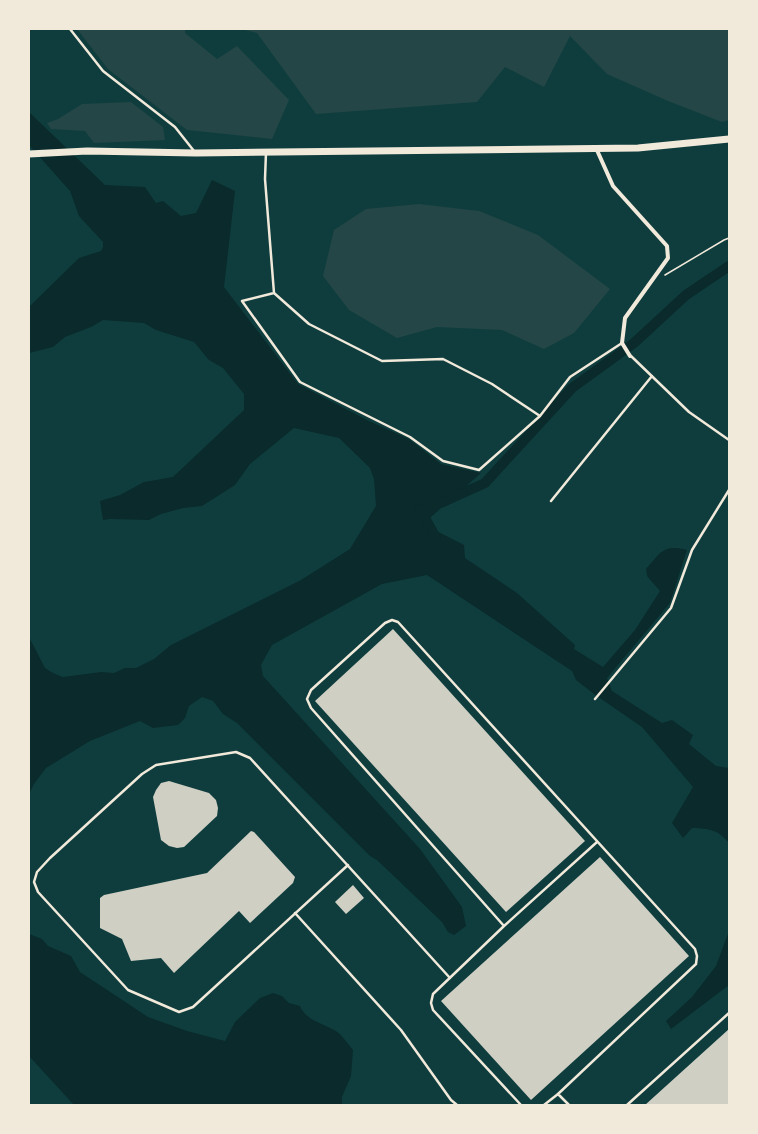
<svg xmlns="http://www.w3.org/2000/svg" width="758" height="1134" font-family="'Roboto Condensed',sans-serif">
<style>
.green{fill:#244646}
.water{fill:#0a2a2b}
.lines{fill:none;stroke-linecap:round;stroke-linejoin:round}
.canal{stroke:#0a2a2b;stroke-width:10}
.building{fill:#cfcfc3}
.path{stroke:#f1e9da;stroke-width:1.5}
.service{stroke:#f1e9da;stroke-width:2.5}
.minor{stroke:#f1e9da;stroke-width:4}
.primary{stroke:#f1e9da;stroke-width:7}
</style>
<rect width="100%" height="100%" fill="#0f3d3e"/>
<!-- green -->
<path class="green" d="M77,29H185V33L217,59L237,46L289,100L272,139L187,130L108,69Z
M241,29H729V120L722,122L668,101L607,74L570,36L544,87L505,67L477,102L316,114L257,33Z
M131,102L163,127L165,140L94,143L85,131L51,129L47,123L58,119L82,104Z
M419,204L479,211L538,235L610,289L574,333L544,349L502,330L437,327L397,338L349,310L323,276L334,230L366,209Z"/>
<!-- water -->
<path class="water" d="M29,112L105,185L145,187L156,203L163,201L181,216L196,213L212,180L235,191L224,287L298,384L369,421L409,439L441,464L481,473L423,524L464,545L465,558L517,593L575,645L574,649L603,667L635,630L660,591L647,576L646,569C661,552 663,544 687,550L670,603L607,678L612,691L662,723L672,720L693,735L689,744L716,766L729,768V843C717,829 710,829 692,828L683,838L672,823L693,787L642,727L594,694L576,680L572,671L427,575L382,584L272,645L261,665L263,676L420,849L462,907L466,926L454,935L448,932L442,922L377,860L370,856L237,723L223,714L213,701L202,697L189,706L185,718L178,725L153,728L140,721L90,741L46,768L34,784L29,794V637L45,668L53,673L63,677L101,672L114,673L125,668H136L154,659L171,645L301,580L350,549L376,506L374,479L370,468L339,438L294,428L250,464L235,485L202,506L183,508L161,514L149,520L110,519L103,520L100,501L120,495L144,482L173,477L244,410V394L223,368L209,360L194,342L156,330L144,323L103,320L91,327L65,337L53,347L29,353V307L79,258L101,251L103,247V242L79,216L70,191L29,145Z
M729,931V985L671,1029L666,1021L692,997L716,966Z
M29,934L42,939L48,946L71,956L80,972L148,1017L187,1031L225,1041L235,1022L260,998L273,993L282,996L289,1003L300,1006C305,1020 324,1024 336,1031C342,1035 348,1044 353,1050L351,1076L342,1097V1105H74L29,1056Z"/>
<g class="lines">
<!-- canal -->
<path class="canal" d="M441,503L485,483L572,388L634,343L686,295L729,266
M419,509L422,512L436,538"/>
</g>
<!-- building -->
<path class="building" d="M393,629L585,841L506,912L315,701Z
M169,781L209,793L216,800L218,808L217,816L184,847L177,848L169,846L161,840L153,797L156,790L161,783Z
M251,831L254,832L295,877L293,883L250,923L239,911L174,973L161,958L131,961L122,939L100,928V898L104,895L207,873Z
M600,857L689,956L531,1100L441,1001Z
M353,885L364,898L346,914L335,902Z
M729,1029V1105H645Z"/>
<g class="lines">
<!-- path -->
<path class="path" d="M665,275L724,240L729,238"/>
<!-- service -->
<path class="service" d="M70,29L103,71L175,127L194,151
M266,152L265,179L274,293L309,324L382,361L443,359L492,384L540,416
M274,293L242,301L300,382L410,437L443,461L479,470L540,416L570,377L622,343
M631,356L689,412L729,440
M551,501L652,376
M595,699L671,608L692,550L729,490
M348,865L193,1007L179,1012L128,990L38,892L34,882L37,872L50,858L142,774L156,765L236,752L250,758L450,978
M295,913L401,1030L451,1100L457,1105
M504,926L311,708L307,699L311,690L385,623L392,620L398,622L695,949L697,956L696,964L558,1094L544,1105
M558,1094L569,1105
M521,1105L433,1010L431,1003L433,994L504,926L597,842
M627,1105L729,1013"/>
<!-- minor -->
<path class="minor" d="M596,148L613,186L667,246L668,258L625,318L622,343L630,356"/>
<!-- primary -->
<path class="primary" d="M29,154L87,151L196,153L638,148L729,139"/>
</g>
<!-- border -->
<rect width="758" height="1134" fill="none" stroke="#f1e9da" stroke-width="60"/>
</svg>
